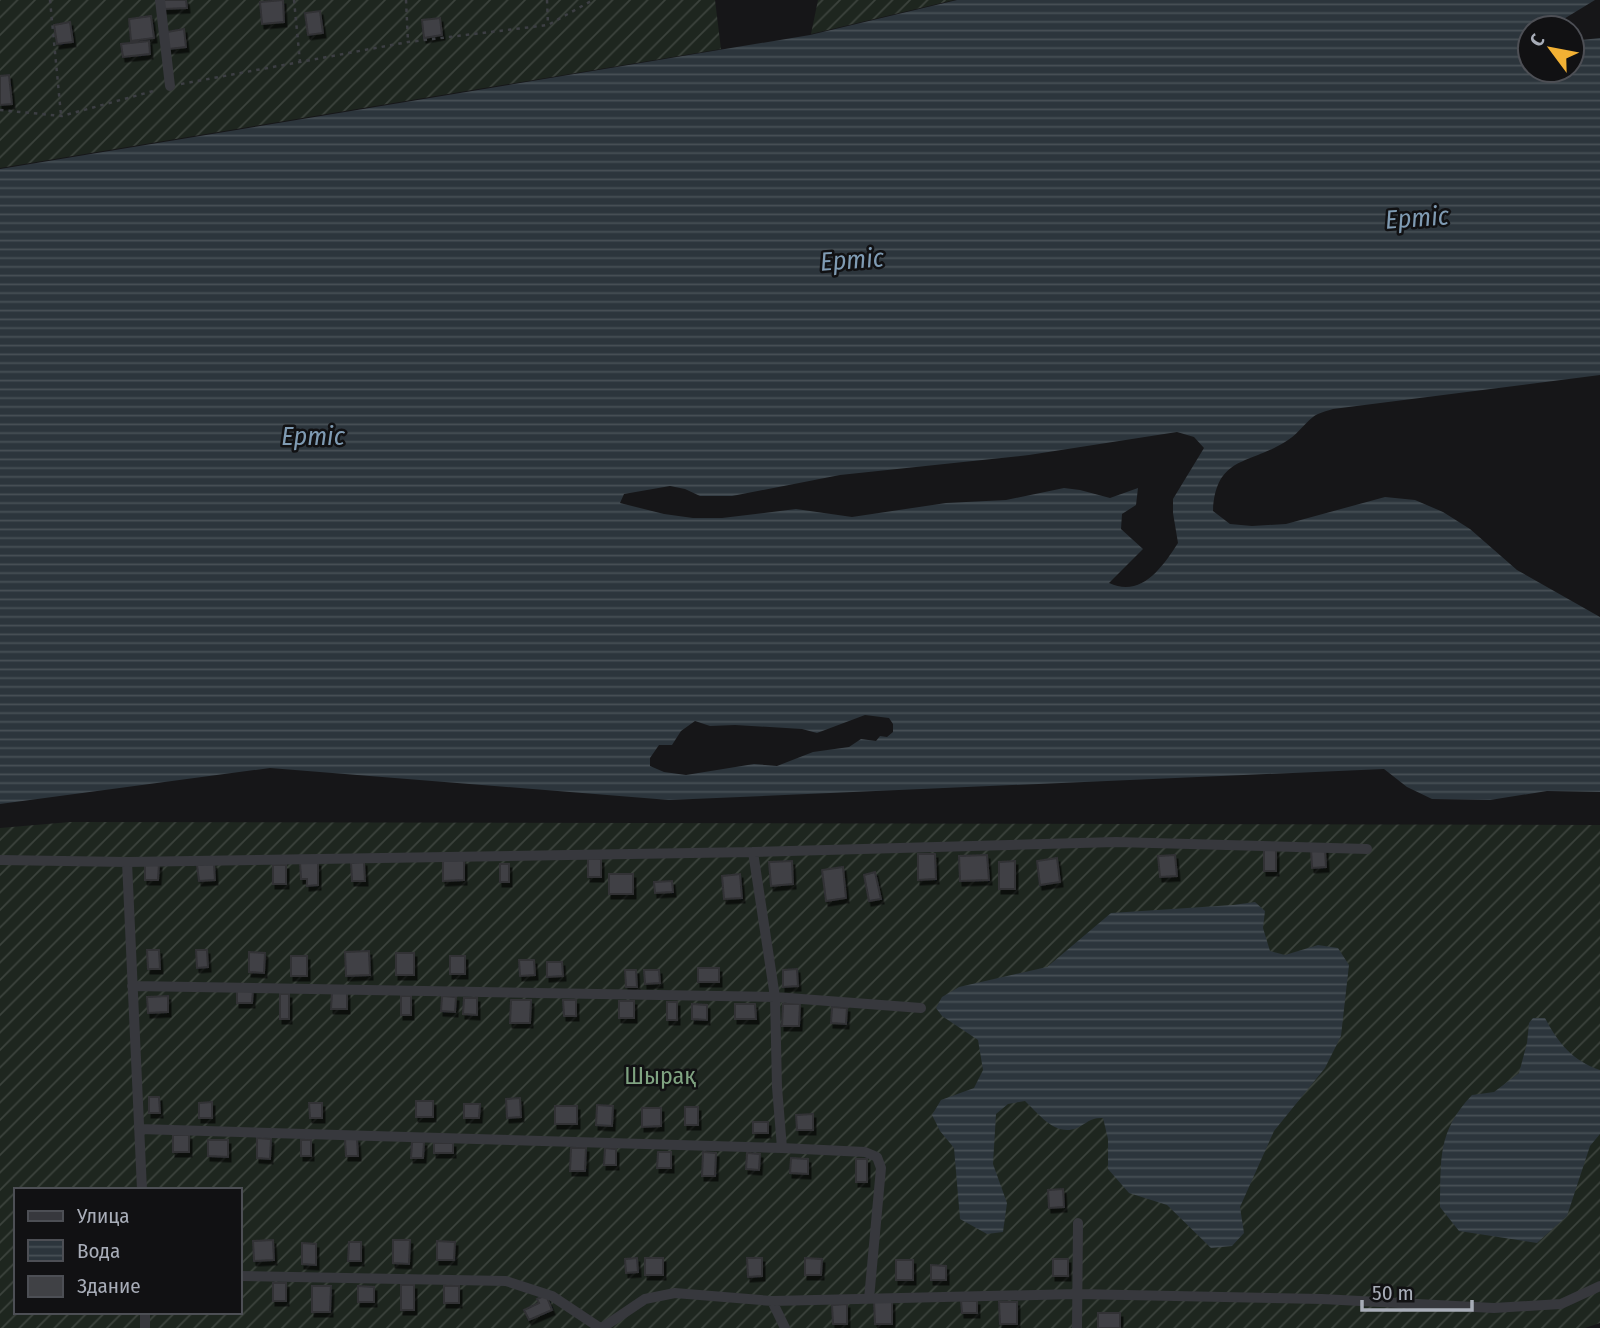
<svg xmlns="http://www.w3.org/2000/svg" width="1600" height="1328" font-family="'Fira Sans Condensed',sans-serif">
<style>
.garden{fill:url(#garden-furrows);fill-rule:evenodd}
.water{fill:url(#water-rules);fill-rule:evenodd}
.building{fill:#404145;stroke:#303034;stroke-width:2;filter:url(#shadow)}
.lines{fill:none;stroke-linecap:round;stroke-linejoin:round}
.path{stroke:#3d3f44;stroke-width:2.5;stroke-dasharray:3.5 5;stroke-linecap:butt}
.minor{stroke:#37383d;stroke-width:10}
.labels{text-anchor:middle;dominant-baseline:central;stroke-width:5;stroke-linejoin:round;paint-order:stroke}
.park-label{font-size:24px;fill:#7fa381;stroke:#111113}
.water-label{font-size:26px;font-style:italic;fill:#7f9bb3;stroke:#111113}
</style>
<defs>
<pattern id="garden-furrows" width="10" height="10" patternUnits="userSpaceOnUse" patternTransform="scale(1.75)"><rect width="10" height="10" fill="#1e261f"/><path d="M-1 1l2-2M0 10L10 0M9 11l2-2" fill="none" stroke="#3c433d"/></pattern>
<pattern id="water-rules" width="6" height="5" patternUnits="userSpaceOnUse" patternTransform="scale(1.75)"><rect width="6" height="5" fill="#2c353c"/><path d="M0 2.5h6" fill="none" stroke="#485056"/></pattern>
<filter id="shadow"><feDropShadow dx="2.5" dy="4.5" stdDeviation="0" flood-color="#0009"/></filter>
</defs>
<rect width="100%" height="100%" fill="#161618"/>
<!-- garden -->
<path class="garden" d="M0,0H715L721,49L0,168Z
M818,0H954L811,34Z
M70,822L1600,825V1323L1585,1328H0V828ZM16,1190H240V1312H16Z"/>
<!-- water -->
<path class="water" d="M957,0H1595L1549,28H1530V70H1572V41L1600,38V375L1333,409C1327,411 1318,413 1313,417C1302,426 1297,435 1285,442C1248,465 1216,456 1213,511L1230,524L1252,526L1286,524L1385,497L1415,500L1443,512L1470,529L1517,570L1600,617V792L1547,791L1490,800L1432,799L1407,787L1384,769L669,800L270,768L0,804V169L810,35ZM1177,432L1194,437L1204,448L1173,499V513L1178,543C1162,568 1141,598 1109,583L1143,549L1121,529L1122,514L1136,505L1138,488L1110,498L1080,490L1064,488L1006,500L946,503L852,517L796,509L722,518H693L664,514L620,503L624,494L670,486L685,489L700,496H732L840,475L1029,455ZM865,715L889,718L893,724V732L887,737L880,736L876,741L861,739L849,747L813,752L777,766L754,764L686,775L664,772L650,766V758L659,745H672L681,731L695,721L710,726L735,725L802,729L817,733Z
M1255,902L1265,911L1263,928L1270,951L1285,955L1318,945L1338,948L1349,965L1341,1036L1325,1068L1274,1131L1240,1207L1244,1233L1232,1246L1211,1248L1167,1205L1129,1193L1108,1169V1139L1103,1118C1091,1117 1087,1123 1077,1128C1055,1137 1039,1114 1025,1101L1008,1104L996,1114L993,1164L1007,1203L1003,1232L987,1234L960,1219L954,1148L940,1131L932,1115L941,1100L974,1088L983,1070L978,1040L942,1016L936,1008L942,997L959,987L1047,967L1111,913L1233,905Z
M1533,1018H1545C1558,1043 1573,1061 1600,1070V1134L1590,1146L1567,1216L1537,1243L1459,1231L1440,1207C1441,1159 1437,1132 1472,1095L1494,1092L1519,1073L1527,1043L1529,1023Z"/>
<!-- building -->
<path class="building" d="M164,0H186L187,8L164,9Z
M283,0L284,22L262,24L260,2Z
M320,11L323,33L308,35L305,13Z
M151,16L154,38L131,41L129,19Z
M440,18L442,35L424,38L422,20Z
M70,22L73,42L57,44L54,25Z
M184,29L186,47L169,49L167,32Z
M149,41L150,54L123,57L121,44Z
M9,75L12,104L0,105V76Z
M1264,849H1276V871H1264Z
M1311,849H1325L1326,867L1312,868Z
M918,854H935L936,879L918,880Z
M987,855L989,880L960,881L959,856Z
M1175,855L1177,876L1160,877L1158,856Z
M1057,858L1060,882L1040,885L1037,861Z
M588,859H601V877H588Z
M464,860V880L443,881V861Z
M792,861L793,884L771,886L769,862Z
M1015,861V889H999V862Z
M300,862H318V885L307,886V879H301Z
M364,862L365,881H352L351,863Z
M145,864H159L158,880H145Z
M214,864L215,880L199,881L197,865Z
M500,864H509V882H500Z
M273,865H286V884H273Z
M843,867L846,898L826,901L822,870Z
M875,872L881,899L869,901L864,875Z
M609,874H633V894H609Z
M740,874L742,898L724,899L722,876Z
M672,881L673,892L655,893L654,882Z
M147,950H159L160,969H148Z
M196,950H207L208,967L197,968Z
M369,951L370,975L346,976L345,952Z
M249,952L265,953L264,973L249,972Z
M396,953H414V975H396Z
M291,956H307V976H291Z
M450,956H465V974H450Z
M519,960H534L535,975L520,976Z
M547,962H562L563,976L547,977Z
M698,968H719V982H698Z
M797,969L798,986L783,987V970Z
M625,970H636L637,987H626Z
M644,970H659L660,983L645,984Z
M237,990H253L252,1003H237Z
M332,992H347V1009H331Z
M280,994H289V1019H280Z
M168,996V1012L148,1013L147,997Z
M401,996H411V1015H401Z
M442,996L456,997L455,1012L441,1011Z
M464,998H477V1015L463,1014Z
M511,1000H531L530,1023H510Z
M563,1000H576V1016H564Z
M619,1001H634V1018H619Z
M667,1002H677V1020H667Z
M692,1004L707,1005V1020L692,1019Z
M735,1004H755L756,1019H735Z
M783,1004H800L799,1026H782Z
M832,1007L847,1008L846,1024L831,1023Z
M149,1097H159L160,1113H149Z
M520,1098L521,1117L507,1118L506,1099Z
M416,1101H433V1117H416Z
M212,1102V1118H199V1103Z
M309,1103H322V1118H310Z
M464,1104H480L479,1118H464Z
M597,1105L613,1106L612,1126L596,1125Z
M555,1106H577V1124H555Z
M685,1107H698V1125H685Z
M642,1108H661V1126L642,1127Z
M813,1114V1130H797L796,1115Z
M753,1122H768V1133H753Z
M173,1135H189V1152H173Z
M257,1138L271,1139L270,1159L257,1158Z
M345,1139H357L358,1156H346Z
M208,1140H228V1157L208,1156Z
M301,1140H311V1156H301Z
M412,1142H424L423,1158H411Z
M434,1143H453V1153H434Z
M571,1148H586L585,1171H570Z
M605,1148L616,1149V1165H604Z
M658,1152H671V1168H657Z
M703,1152L716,1153L715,1176H702Z
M747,1153L760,1154L759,1170L746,1169Z
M791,1158L808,1159V1174L790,1173Z
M856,1159H867V1182H856Z
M1063,1189L1064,1207L1049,1208L1048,1190Z
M273,1240L274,1260L254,1261L253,1241Z
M393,1240H410L409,1264L393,1263Z
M437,1241L455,1242L454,1260H437Z
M349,1242H361V1261H348Z
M302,1243L316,1244V1265L302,1264Z
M637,1258L638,1272L626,1273L625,1259Z
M645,1258H663V1275H645Z
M747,1258H762V1276L748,1277Z
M805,1258L822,1259L821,1275H805Z
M1053,1259H1068V1276H1053Z
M896,1260H913V1280H896Z
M931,1265L946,1266V1280H931Z
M273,1283H286V1301H273Z
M401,1285H414V1310H401Z
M312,1286H331L330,1312H312Z
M358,1286L374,1287V1302H358Z
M444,1286H459V1303H444Z
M546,1295L552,1310L529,1320L524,1310L539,1303L537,1299Z
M874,1301H892V1324H875Z
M961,1301H977V1313H962Z
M999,1302H1017V1324H1000Z
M847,1304V1324H833L832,1305Z
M1098,1313H1120V1328H1098Z"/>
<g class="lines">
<!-- path -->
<path class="path" d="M50,0L61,115
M294,0L300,62
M406,0L408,42
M547,0L548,25
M181,84L408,42L548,25L593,0
M0,110L62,116L157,90"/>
<!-- minor -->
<path class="minor" d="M160,0L170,86
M753,852L775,997L777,1087L782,1148
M0,860L127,862L753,852L1116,842L1367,849
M127,862L142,1190
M132,986L775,997L921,1008
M139,1129L782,1148L865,1152L877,1157L881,1168L869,1299
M240,1276L506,1281L552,1296L600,1328
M772,1301L785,1328
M145,1328V1312
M602,1328L645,1299L675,1293L772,1301L1077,1294L1322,1299L1494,1308L1561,1304L1600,1286
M1077,1328L1078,1223"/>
</g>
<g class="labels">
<!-- park labels -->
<g class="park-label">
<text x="660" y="1076">Шырақ</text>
</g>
<!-- water labels -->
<g class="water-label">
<text transform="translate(1417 218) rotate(-4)">Ертіс</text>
<text transform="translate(852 260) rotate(-4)">Ертіс</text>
<text x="313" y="436">Ертіс</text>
</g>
</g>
<!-- legend -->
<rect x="14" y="1188" width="228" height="126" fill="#111113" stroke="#4d4f55" stroke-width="2"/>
<rect x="28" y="1211" width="35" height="10" fill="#37383d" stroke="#4d4f55" stroke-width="2"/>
<text x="77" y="1223" font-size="21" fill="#a8adb8">Улица</text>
<rect x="28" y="1240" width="35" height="21" fill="url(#water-rules)" stroke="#4d4f55" stroke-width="2"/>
<text x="77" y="1258" font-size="21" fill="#a8adb8">Вода</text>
<rect x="28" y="1276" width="35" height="21" fill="#404145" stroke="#4d4f55" stroke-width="2"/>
<text x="77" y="1293" font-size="21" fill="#a8adb8">Здание</text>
<!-- north arrow -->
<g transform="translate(1551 49) rotate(302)"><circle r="33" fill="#111113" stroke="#4d4f55" stroke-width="2"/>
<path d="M0-5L12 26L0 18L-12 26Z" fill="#f2b134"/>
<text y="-10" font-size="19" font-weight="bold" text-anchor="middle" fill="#a8adb8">С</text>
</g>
<!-- scale -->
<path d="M1362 1300v10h110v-10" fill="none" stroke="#a8adb8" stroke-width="3.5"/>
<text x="1372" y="1300" font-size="21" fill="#a8adb8" stroke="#111113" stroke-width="5" paint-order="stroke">50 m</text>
</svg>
